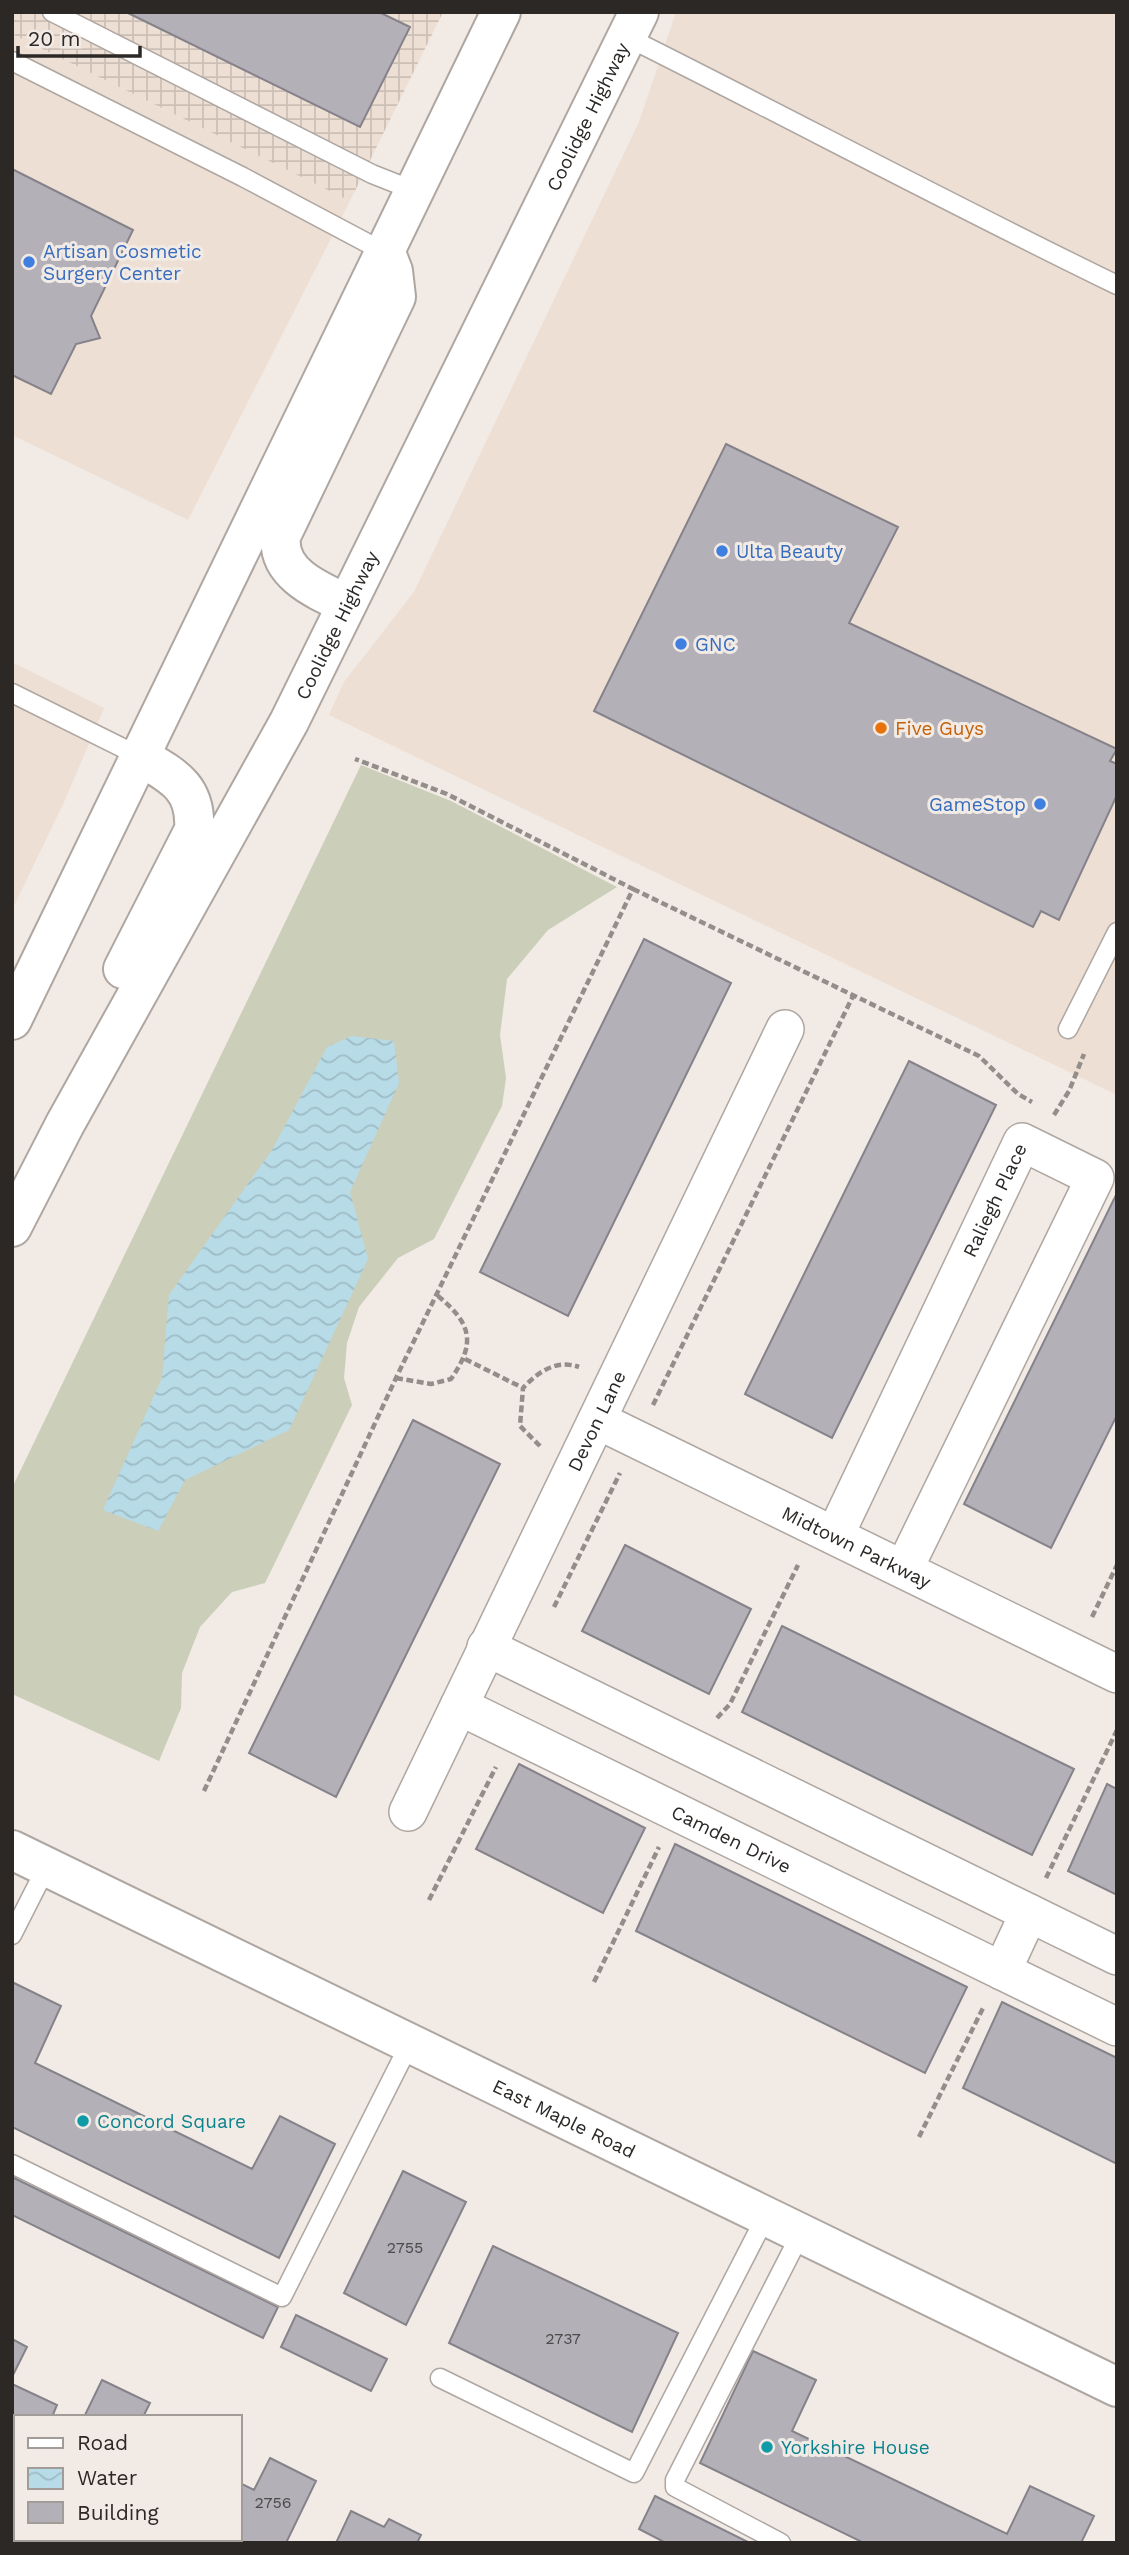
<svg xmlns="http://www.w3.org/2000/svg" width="1129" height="2555" font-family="'Work Sans',sans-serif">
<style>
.built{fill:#eedfd4}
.industrial{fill:url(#industrial-grid)}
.grass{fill:#cbceb9}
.water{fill:url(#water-waves)}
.building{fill:#b3b0b8;stroke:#85828a;stroke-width:2}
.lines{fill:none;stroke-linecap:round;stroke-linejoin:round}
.service-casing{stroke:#aea6a1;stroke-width:21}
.minor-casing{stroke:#aea6a1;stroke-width:40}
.secondary-casing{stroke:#aea6a1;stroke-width:42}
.path{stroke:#948e8a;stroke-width:4.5;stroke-dasharray:7 3.5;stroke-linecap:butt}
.service{stroke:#fff;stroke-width:18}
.minor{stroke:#fff;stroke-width:37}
.secondary{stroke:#fff;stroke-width:38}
.shop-dot{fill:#3f7fe0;stroke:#f2eae4;stroke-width:2.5}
.food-dot{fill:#e8710a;stroke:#f2eae4;stroke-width:2.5}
.culture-dot{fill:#0f9aa8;stroke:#f2eae4;stroke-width:2.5}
.labels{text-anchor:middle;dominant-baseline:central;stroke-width:6;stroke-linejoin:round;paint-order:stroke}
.number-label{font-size:16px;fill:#4d4a4a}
.street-label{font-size:19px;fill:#2b2826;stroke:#f2eae4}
.shop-label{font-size:19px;fill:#366cbe;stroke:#f2eae4;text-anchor:start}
.food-label{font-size:19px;fill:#c56008;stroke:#f2eae4;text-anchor:start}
.culture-label{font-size:19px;fill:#0d838f;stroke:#f2eae4;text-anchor:start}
</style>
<defs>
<pattern id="industrial-grid" width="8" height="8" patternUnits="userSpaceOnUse" patternTransform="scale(1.75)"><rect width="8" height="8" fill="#eedfd4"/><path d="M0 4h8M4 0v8" fill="none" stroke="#ccbfb6"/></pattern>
<pattern id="water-waves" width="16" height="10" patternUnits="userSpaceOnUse" patternTransform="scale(1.75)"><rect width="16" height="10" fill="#b7dbe7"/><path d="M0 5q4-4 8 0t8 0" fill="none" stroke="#9ebcc6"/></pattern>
</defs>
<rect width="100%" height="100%" fill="#f2eae4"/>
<!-- built -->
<path class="built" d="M676,12H1117V1095L329,715L344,682L414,592L639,122Z
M12,34L350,201L188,520L12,435Z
M12,662L104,708L65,800L12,910Z"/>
<!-- industrial -->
<path class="industrial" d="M12,12H443L350,201L12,34Z"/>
<!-- grass -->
<path class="grass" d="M361,765L451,801L617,887L548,930L507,979L500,1035L506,1078L502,1106L434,1239L398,1258L359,1307L347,1343L344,1378L352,1405L265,1583L232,1592L200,1627L182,1673L181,1708L159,1761L12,1694V1488Z"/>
<!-- water -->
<path class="water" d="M352,1036L394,1041L399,1083L350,1192L368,1259L289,1430L185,1480L158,1531L103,1510L162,1378L169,1295L272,1150L327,1047Z"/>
<!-- building -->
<path class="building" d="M126,12H379L410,27L360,127Z
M12,169L133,230L91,316L100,338L76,344L51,394L12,375Z
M726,444L898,527L849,623L1117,749L1110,761L1117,764V795L1059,920L1041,911L1033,927L594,711Z
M644,939L731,983L568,1316L480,1272Z
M909,1061L996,1105L832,1438L745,1394Z
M1117,1193V1415L1051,1548L964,1504Z
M413,1420L500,1464L336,1797L249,1753Z
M625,1545L751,1609L709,1694L582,1631Z
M782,1626L1074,1769L1032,1855L742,1712Z
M519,1764L645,1828L603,1913L476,1849Z
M1107,1784L1117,1789V1895L1068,1871Z
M675,1844L967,1987L925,2073L636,1931Z
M12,1982L61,2006L35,2063L252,2169L280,2116L335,2144L279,2258L12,2127Z
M1002,2002L1117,2058V2164L963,2088Z
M403,2171L466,2202L406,2325L344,2293Z
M12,2177L278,2307L263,2338L12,2215Z
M493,2246L678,2333L632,2432L449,2343Z
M296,2315L387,2359L371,2391L281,2347Z
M12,2339L27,2347L12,2377Z
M753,2351L816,2380L792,2431L1007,2534L1030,2486L1094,2516L1081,2543H864L700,2463Z
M102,2380L150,2403L143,2417H84Z
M12,2384L57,2405L52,2417H16V2443L12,2442Z
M270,2458L316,2481L286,2543H195L188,2540L240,2539V2483L254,2490Z
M655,2496L750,2543H666L639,2529Z
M351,2511L384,2527L389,2519L421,2535L417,2543H336Z"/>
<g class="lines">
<defs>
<path id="service" d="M52,12L372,174L415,191
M627,37C791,119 952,205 1117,285
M12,61L243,177L386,253
M12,693L139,756
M1068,1029L1117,932
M12,1935L47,1866
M12,2164L282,2297L410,2043
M440,2378L634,2473L766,2216
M781,2543L675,2487V2480L801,2233"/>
<g id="minor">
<path id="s1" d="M597,1420L1117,1674"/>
<path id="s2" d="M835,1535L1022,1142L1095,1178L904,1569"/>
<path d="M486,1647L1117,1956"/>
<path id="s3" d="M459,1706L1117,2027"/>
<path id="s4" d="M408,1812L785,1029"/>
<path d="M1002,1971L1029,1913"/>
</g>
<g id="secondary">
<path d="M347,604C319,591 276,574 281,536L396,297L393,271L386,253"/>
<path d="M123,969L194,830C197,787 173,776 139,756"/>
<path d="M12,1020L501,12"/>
<path id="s5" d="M12,1227L65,1124L289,722L639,12"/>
<path id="s6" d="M12,1850L1117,2387"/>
</g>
</defs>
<!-- service casing -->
<use href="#service" class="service-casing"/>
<!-- minor casing -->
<use href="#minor" class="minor-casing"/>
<!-- secondary casing -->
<use href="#secondary" class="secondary-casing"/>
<!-- path -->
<path class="path" d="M633,889L979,1056L1018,1094L1032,1102
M1054,1115L1069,1091L1084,1054
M465,1359L523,1388
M396,1378L431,1384L451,1379C476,1343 472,1324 438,1296
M653,1405L853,996
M540,1446L520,1426L523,1388C538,1372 556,1359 579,1367
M554,1607L620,1473
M1092,1617L1117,1565
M717,1718L730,1704L798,1565
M204,1791L396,1378L633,889L447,794L355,759
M1046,1878L1117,1730
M429,1900L496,1767
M594,1982L659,1847
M919,2137L984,2006"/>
<!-- service -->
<use href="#service" class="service"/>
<!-- minor -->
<use href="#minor" class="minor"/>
<!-- secondary -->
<use href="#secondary" class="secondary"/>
</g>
<!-- markers -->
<g class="shop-dot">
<circle cx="29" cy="262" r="7"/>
<circle cx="722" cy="551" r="7"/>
<circle cx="681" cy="644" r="7"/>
<circle cx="1040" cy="804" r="7"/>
</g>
<circle class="food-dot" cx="881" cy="728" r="7"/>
<g class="culture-dot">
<circle cx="83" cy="2121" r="7"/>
<circle cx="767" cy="2447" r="7"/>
</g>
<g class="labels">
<!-- number labels -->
<g class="number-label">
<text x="405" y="2247">2755</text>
<text x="563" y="2338">2737</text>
<text x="273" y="2502">2756</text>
</g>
<!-- street labels -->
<g class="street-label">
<text stroke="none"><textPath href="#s5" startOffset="1251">Coolidge Highway</textPath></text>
<text stroke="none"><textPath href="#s5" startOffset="684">Coolidge Highway</textPath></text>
<text stroke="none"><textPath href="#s2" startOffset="371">Raliegh Place</textPath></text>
<text stroke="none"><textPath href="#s4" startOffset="434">Devon Lane</textPath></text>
<text stroke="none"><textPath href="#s1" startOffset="289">Midtown Parkway</textPath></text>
<text stroke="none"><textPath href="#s3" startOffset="303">Camden Drive</textPath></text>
<text stroke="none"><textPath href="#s6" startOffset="614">East Maple Road</textPath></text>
</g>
<!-- shop labels -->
<g class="shop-label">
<text x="43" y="251">Artisan Cosmetic<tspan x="43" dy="22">Surgery Center</tspan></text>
<text x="736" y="551">Ulta Beauty</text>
<text x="695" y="644">GNC</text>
<text x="1026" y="804" text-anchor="end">GameStop</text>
</g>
<!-- food labels -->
<g class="food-label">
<text x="895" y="728">Five Guys</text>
</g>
<!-- culture labels -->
<g class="culture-label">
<text x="97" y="2121">Concord Square</text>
<text x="781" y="2447">Yorkshire House</text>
</g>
</g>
<!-- border -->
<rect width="1129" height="2555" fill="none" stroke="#2b2826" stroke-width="28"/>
<!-- legend -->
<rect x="14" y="2415" width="228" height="126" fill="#f2eae4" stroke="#a29c98" stroke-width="2"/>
<rect x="28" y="2438" width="35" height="10" fill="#ffffff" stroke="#a29c98" stroke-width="2"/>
<text x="77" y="2450" font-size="21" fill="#2b2826">Road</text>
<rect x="28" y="2468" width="35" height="21" fill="url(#water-waves)" stroke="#a29c98" stroke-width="2"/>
<text x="77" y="2485" font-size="21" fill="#2b2826">Water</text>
<rect x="28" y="2502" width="35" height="21" fill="#b3b0b8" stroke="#a29c98" stroke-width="2"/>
<text x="77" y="2520" font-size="21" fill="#2b2826">Building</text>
<!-- scale -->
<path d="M18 46v10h122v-10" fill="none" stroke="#2b2826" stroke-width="3.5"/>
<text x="28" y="46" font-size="21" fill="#2b2826" stroke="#f2eae4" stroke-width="5" paint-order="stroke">20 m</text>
</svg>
